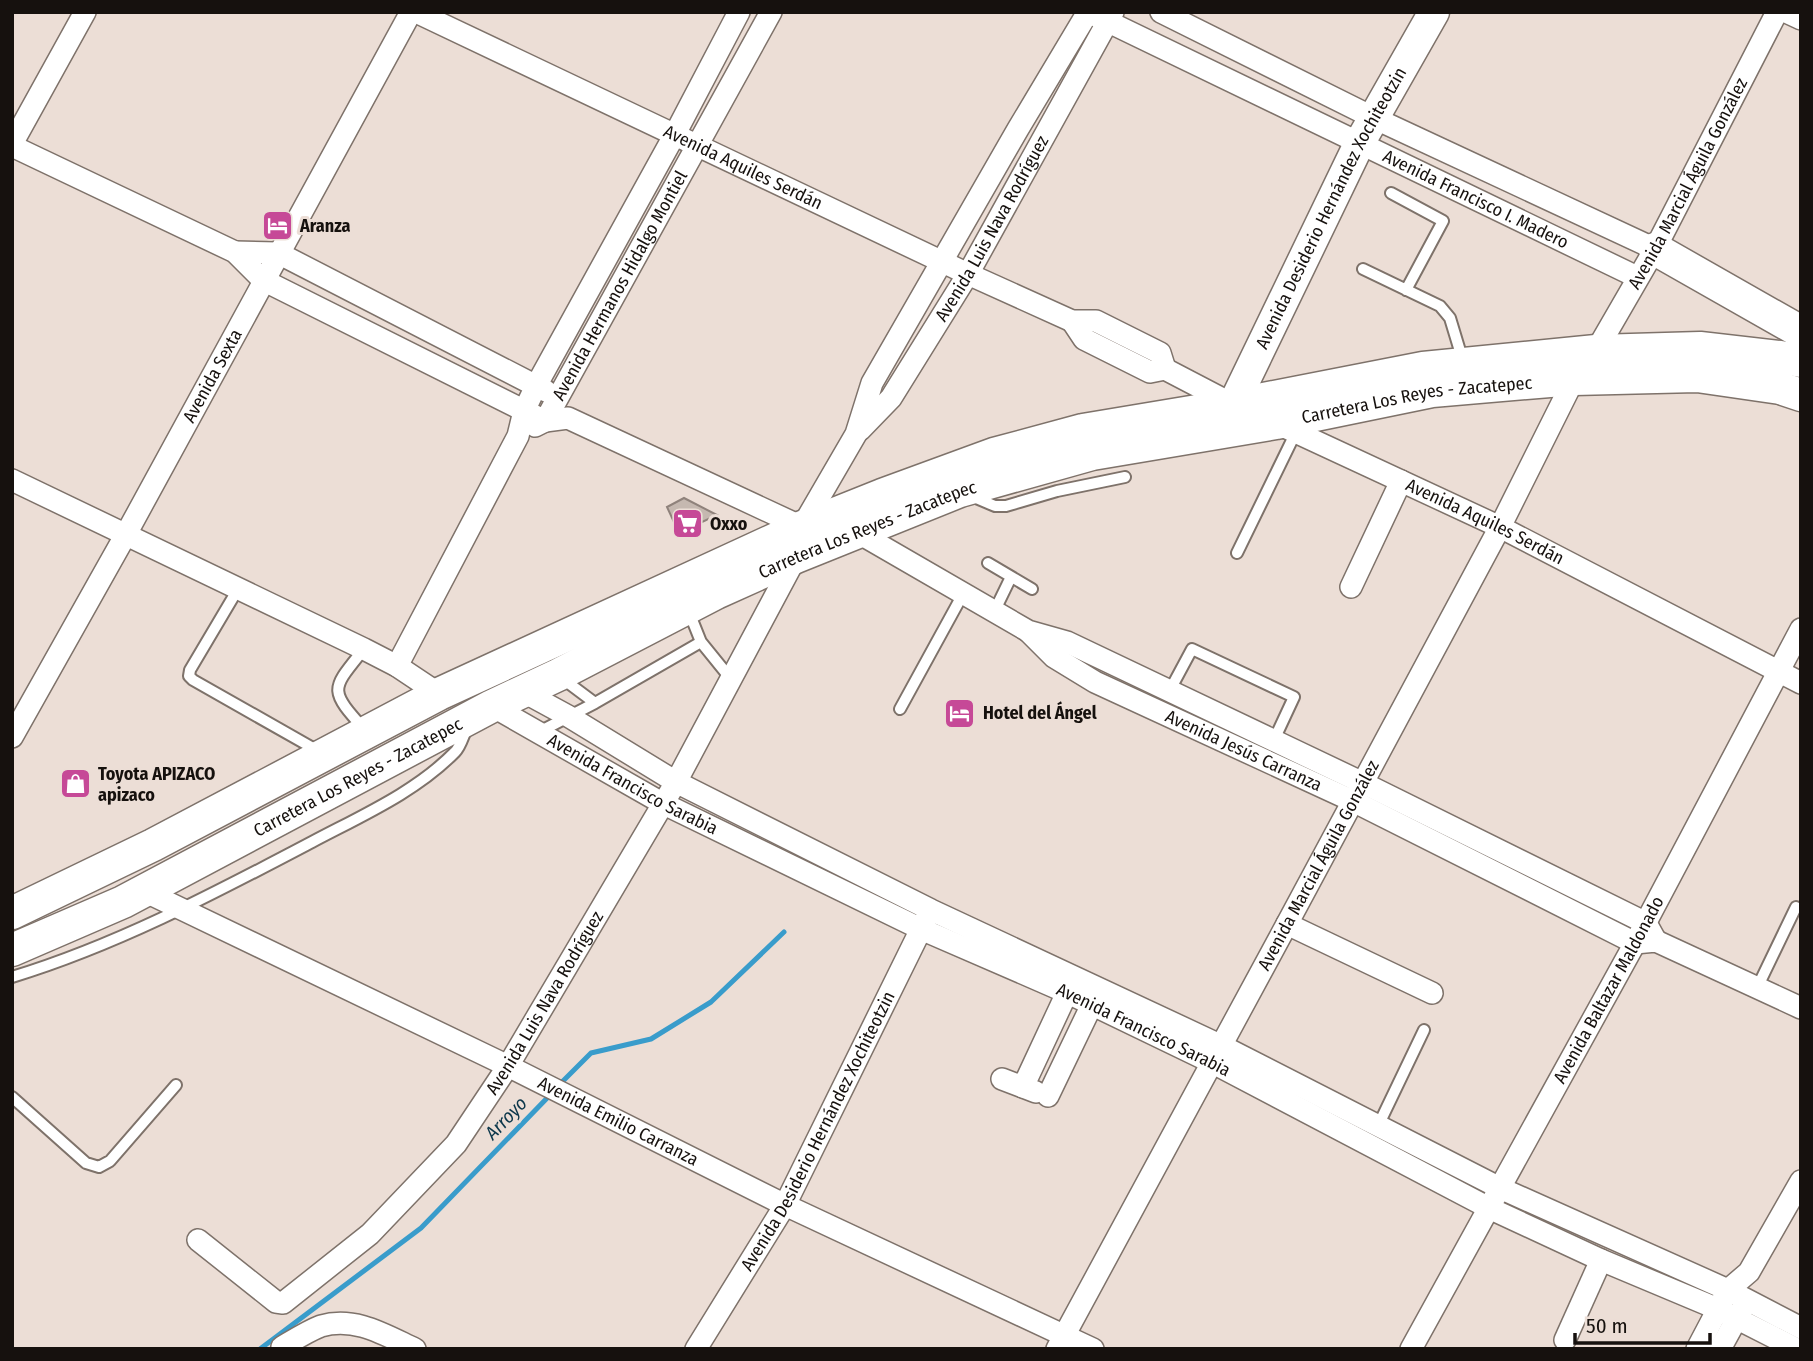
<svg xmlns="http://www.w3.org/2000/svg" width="1813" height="1361" font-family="'Fira Sans Condensed',sans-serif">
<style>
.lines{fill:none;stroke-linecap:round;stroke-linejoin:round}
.stream{stroke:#399ccb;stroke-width:5}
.building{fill:#c5b8b0;stroke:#8f827b;stroke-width:2}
.lane-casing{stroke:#7e726a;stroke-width:14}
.street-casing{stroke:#7e726a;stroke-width:24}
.secondary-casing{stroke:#7e726a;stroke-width:33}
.primary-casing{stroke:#7e726a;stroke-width:35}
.lane{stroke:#fff;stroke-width:10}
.street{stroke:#fff;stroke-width:21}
.secondary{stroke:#fff;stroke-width:30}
.primary{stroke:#fff;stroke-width:32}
.labels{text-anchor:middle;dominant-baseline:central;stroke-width:6;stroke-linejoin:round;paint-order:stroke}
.street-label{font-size:18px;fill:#16110e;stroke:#ecded6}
.poi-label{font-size:18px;font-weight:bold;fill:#16110e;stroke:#ecded6;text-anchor:start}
.water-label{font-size:19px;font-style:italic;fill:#0c374b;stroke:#ecded6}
</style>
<rect width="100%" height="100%" fill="#ecded6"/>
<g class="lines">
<!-- stream -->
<path class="stream" d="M558,1086L591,1053L651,1039L711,1002L784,932
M260,1349L421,1228L552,1093"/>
</g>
<!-- building -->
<path class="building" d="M684,498L717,515L679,533L667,507Z"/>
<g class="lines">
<defs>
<path id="lane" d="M1391,193L1443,221L1406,290
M1363,269L1440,306L1450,318L1463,361
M969,495L995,506H1006L1057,491L1125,477
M1237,553L1296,432
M988,563L1032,589
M238,589L190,670L189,676L193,680L320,752
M994,612L1011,577
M701,642L731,679
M364,649C331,690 328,689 365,730
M563,679L595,703L701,642L689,612
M1170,690L1192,649L1294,697L1274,740
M900,709L963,594
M539,732L595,703
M12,977C117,945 215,893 312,842C361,816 416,792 455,752C461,746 463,736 467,728
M1757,988L1796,907
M12,1097L86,1163L99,1167L110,1161L176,1085
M1378,1126L1424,1030"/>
<g id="street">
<path id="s1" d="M416,12L968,274L1072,321H1096L1160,353L1165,369"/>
<path d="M1161,12L1374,118L1655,249"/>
<path d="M1786,12L1801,19"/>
<path d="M12,144L85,12"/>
<path id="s2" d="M12,146L235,252L263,280L545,421L568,418L802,527L856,434L872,383L1018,129L1088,12L1637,277"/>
<path d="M235,252L278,253L546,391"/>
<path d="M1072,321L1084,339L1150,372L1165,369L1234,405"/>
<path id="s3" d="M1276,423L1500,527L1801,683"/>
<path id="s4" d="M535,426L545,421L771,12"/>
<path id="s5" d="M860,430L891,398L968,274L1113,12"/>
<path d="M12,480L364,649L397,666L439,694"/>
<path d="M857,532L1028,631L1067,642L1363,783L1646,923L1656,941"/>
<path d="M1351,587L1401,481"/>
<path id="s6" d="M1029,632L1054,657L1095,682L1353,801L1635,943L1656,941L1801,1008"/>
<path d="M397,666L518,436L524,411L536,386L675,134L739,12"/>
<path d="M522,691L568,716L676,782L931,910L1222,1046L1500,1188L1728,1290L1801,1328"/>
<path id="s7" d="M492,706L662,803L921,929L1066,992L1213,1063L1489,1208L1601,1260L1718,1309L1797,1349"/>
<path id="s8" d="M12,737L125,536L411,12"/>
<path id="s9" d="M144,891L508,1066L785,1205L1093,1349"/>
<path d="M1287,924L1432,993"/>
<path d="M1002,1079L1036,1092"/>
<path d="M1023,1087L1072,982"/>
<path d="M1048,1096L1097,994"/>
<path id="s10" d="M198,1240L276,1302L283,1303L370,1234L456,1144L508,1066L676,782L796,557"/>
<path d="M1565,1340L1601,1260"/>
<path d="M282,1347C294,1340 308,1331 321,1326C355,1316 385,1335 415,1349"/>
<path id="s11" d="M696,1349L785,1205L926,919"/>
<path id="s12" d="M1057,1349L1287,924L1500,527L1574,379L1596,351L1655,249L1777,12"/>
<path id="s13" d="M1411,1349L1635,943L1801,629"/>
<path d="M1697,1349L1728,1290L1749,1272L1801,1181"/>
<path d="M1720,1349L1743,1307"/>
</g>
<g id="secondary">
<path id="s14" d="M1233,405L1360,142L1434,12"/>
</g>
<g id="primary">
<path d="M1655,249L1801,332"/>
<path d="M12,913L153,845L439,694L802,527L882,495L994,454L1083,430L1233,405L1423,368L1596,351L1700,348L1780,357L1801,361"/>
<path id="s15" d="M12,950L123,902L492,706L558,675L716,593L796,557L960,491L1092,454L1276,423L1432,391L1574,379L1697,376L1780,388L1801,395"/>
</g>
</defs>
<!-- lane casing -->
<use href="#lane" class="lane-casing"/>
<!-- street casing -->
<use href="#street" class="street-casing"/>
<!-- secondary casing -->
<use href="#secondary" class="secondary-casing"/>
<!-- primary casing -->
<use href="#primary" class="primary-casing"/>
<!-- lane -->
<use href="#lane" class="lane"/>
<!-- street -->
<use href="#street" class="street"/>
<!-- secondary -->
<use href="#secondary" class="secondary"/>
<!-- primary -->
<use href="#primary" class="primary"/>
</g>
<!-- icons -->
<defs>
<symbol id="hotel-square" viewBox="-11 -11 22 22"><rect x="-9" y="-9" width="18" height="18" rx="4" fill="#c64997" stroke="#ecded6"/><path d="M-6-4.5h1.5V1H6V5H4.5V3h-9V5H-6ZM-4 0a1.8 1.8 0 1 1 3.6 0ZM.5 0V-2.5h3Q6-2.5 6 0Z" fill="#fff"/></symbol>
<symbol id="supermarket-square" viewBox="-11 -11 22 22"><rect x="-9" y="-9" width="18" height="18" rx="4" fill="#c64997" stroke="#ecded6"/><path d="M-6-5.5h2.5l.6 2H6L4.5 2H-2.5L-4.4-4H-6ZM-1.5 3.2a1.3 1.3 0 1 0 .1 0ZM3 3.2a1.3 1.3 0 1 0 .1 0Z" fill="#fff"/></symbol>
<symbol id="shop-square" viewBox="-11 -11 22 22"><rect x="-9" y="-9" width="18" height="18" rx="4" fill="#c64997" stroke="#ecded6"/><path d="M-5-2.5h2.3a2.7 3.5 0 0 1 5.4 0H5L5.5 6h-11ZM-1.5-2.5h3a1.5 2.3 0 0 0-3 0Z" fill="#fff"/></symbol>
</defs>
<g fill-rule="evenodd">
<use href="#hotel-square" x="260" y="208" width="35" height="35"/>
<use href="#supermarket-square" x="670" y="506" width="35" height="35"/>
<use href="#hotel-square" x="942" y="696" width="35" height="35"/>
<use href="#shop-square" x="58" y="766" width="35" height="35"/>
</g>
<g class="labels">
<!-- street labels -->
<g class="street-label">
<text stroke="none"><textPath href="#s1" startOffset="362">Avenida Aquiles Serdán</textPath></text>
<text stroke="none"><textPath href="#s12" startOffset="1326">Avenida Marcial Águila González</textPath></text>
<text stroke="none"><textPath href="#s2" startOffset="1904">Avenida Francisco I. Madero</textPath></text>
<text stroke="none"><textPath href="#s14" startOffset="220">Avenida Desiderio Hernández Xochiteotzin</textPath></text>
<text stroke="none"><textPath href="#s5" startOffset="242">Avenida Luis Nava Rodríguez</textPath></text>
<text stroke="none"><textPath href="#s4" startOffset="166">Avenida Hermanos Hidalgo Montiel</textPath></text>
<text stroke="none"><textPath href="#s8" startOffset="413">Avenida Sexta</textPath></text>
<text stroke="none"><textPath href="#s15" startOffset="1521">Carretera Los Reyes - Zacatepec</textPath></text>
<text stroke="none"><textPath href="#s3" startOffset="231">Avenida Aquiles Serdán</textPath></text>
<text stroke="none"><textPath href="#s15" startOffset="954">Carretera Los Reyes - Zacatepec</textPath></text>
<text stroke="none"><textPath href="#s6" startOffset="247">Avenida Jesús Carranza</textPath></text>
<text stroke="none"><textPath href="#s15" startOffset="387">Carretera Los Reyes - Zacatepec</textPath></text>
<text stroke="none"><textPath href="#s7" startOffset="161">Avenida Francisco Sarabia</textPath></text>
<text stroke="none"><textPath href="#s12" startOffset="550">Avenida Marcial Águila González</textPath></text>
<text stroke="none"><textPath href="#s13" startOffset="410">Avenida Baltazar Maldonado</textPath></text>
<text stroke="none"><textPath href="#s10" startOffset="509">Avenida Luis Nava Rodríguez</textPath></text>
<text stroke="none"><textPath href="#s7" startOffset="728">Avenida Francisco Sarabia</textPath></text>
<text stroke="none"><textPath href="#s9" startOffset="527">Avenida Emilio Carranza</textPath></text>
<text stroke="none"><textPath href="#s11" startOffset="250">Avenida Desiderio Hernández Xochiteotzin</textPath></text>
</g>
<!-- poi labels -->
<g class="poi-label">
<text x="300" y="226">Aranza</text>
<text x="710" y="524">Oxxo</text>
<text x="983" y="713">Hotel del Ángel</text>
<text x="98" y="774">Toyota APIZACO<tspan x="98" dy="21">apizaco</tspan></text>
</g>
<!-- water labels -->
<g class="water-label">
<text transform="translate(506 1118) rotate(-46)">Arroyo</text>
</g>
</g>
<!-- border -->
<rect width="1813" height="1361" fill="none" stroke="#16110e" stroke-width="28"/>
<!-- scale -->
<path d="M1575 1333v10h135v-10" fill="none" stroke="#16110e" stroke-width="3.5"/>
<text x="1586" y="1333" font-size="21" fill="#16110e" stroke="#ecded6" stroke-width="5" paint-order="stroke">50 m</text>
</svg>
